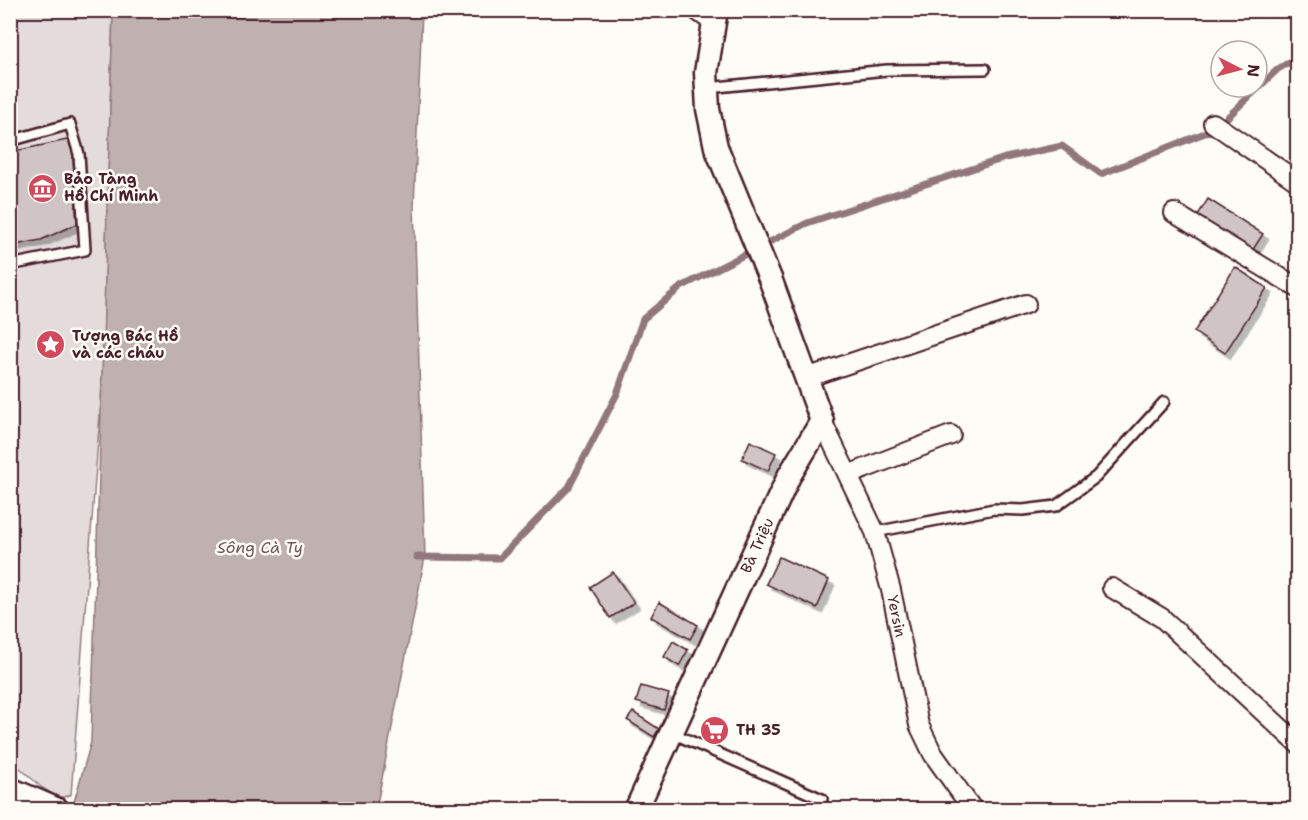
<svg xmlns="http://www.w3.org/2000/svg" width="1308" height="820" font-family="'Shantell Sans',sans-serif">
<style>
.green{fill:#e3dcda;stroke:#967e82;stroke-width:1.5}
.water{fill:#c0b1b1;stroke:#91777b;stroke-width:1.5}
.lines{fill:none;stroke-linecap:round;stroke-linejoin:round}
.stream{stroke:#91777b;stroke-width:7}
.building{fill:#d0c5c4;stroke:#4a1f2b;stroke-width:1.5;filter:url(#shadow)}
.service-casing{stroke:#4a1f2b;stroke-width:14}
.minor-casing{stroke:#4a1f2b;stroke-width:22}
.tertiary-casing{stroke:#4a1f2b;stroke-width:27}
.service{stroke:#fdfcf7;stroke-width:9}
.minor{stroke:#fdfcf7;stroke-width:18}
.tertiary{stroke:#fdfcf7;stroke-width:22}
.labels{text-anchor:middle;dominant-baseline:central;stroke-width:5;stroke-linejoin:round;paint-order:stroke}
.poi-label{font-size:15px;font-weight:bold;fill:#4a1f2b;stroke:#fdfcf7;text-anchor:start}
.street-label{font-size:15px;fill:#4a1f2b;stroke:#fdfcf7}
.water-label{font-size:16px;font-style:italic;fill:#73525a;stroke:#fdfcf7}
</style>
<defs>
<filter id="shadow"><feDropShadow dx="5.5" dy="5.5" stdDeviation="0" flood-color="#0004"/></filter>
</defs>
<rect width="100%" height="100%" fill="#fdfcf7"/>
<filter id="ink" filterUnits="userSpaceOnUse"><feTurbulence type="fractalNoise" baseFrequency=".0167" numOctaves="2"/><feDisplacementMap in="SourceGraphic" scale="12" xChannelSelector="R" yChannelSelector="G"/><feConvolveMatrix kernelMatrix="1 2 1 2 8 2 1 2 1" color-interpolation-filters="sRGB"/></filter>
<g filter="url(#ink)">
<!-- green -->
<path class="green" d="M11,11H113L102,388L71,795L59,798L41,787L11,760Z"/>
<!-- water -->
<path class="water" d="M113,11H422L414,206L425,557L376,809H72L91,742Z"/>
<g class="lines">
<!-- stream -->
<path class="stream" d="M417,557L500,558L569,487L617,394L643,319L681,287L807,223L1005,158L1062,146L1101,174L1215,129L1278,69L1298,57"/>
</g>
<!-- building -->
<path class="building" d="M72,139L77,224L41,240L10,246V152Z
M1208,199L1263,234L1245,262L1191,226Z
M1235,267L1267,288L1225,353L1194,332Z
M750,441L776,453L768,471L742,459Z
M779,557L829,580L817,608L766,584Z
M613,572L634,603L610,618L590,587Z
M659,602L698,625L690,639L651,617Z
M673,641L688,650L679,666L664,657Z
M641,686L669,694L664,710L636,702Z
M633,712L659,729L654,737L627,720Z"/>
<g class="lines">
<defs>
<path id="service" d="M707,88L887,70L985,69
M10,141L70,124L79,154L85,250L10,265
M875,532L994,509L1023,510L1056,506L1096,477L1164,402
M672,733L822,799"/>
<g id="minor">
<path d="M696,10L714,23"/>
<path d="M1213,123L1298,182"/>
<path d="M1174,213L1298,288"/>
<path d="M806,378L1026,304"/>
<path id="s1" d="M822,421L875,532L891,590L919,725L933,754L973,810"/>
<path d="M848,475L951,435"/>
<path d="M1112,588L1162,618L1298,744"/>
</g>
<g id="tertiary">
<path d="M10,789L58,810"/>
<path id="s2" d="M636,810L789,476L822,421L771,281L716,147L708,109L706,73L716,10"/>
</g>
</defs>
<!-- service casing -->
<use href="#service" class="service-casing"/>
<!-- minor casing -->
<use href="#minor" class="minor-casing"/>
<!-- tertiary casing -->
<use href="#tertiary" class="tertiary-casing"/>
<!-- service -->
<use href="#service" class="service"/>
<!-- minor -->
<use href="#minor" class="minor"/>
<!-- tertiary -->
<use href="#tertiary" class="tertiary"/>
</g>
</g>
<!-- icons -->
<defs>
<symbol id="museum-disc" viewBox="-11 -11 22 22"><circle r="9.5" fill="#d1495b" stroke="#fdfcf7"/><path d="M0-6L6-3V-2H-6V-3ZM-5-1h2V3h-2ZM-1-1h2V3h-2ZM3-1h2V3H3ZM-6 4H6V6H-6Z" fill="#fff"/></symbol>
<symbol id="sight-disc" viewBox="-11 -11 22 22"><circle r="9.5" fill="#d1495b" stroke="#fdfcf7"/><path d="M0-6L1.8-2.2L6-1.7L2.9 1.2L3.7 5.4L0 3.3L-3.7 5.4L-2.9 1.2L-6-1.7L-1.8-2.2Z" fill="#fff"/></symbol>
<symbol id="supermarket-disc" viewBox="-11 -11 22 22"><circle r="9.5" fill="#d1495b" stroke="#fdfcf7"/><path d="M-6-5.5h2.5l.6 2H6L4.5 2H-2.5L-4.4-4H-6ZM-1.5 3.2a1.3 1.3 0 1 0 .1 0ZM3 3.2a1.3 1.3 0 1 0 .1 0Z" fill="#fff"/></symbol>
</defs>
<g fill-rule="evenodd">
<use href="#museum-disc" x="26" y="172" width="33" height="33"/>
<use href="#sight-disc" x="34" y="328" width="33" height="33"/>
<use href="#supermarket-disc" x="698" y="714" width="33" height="33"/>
</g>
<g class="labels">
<!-- poi labels -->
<g class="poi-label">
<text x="64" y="179">Bảo Tàng<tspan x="64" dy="17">Hồ Chí Minh</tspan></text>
<text x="72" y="336">Tượng Bác Hồ<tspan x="72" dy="17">và các cháu</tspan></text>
<text x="736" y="730">TH 35</text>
</g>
<!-- street labels -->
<g class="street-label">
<text stroke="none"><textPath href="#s2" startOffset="291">Bà Triệu</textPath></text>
<text stroke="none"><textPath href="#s1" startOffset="210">Yersin</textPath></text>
</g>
<!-- water labels -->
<g class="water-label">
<text x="260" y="547">Sông Cà Ty</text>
</g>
</g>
<!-- margin -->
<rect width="1308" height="820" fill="none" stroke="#fdfcf7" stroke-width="36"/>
<rect x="18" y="18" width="1272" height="784" fill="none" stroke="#4a1f2b" stroke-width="2" filter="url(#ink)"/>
<!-- north arrow -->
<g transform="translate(1239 69) rotate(96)"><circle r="28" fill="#fdfcf7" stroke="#b5a4a5" stroke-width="1.5"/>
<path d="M0-4.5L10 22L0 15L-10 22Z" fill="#d1495b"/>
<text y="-9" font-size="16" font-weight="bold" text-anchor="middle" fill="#4a1f2b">N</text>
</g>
</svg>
